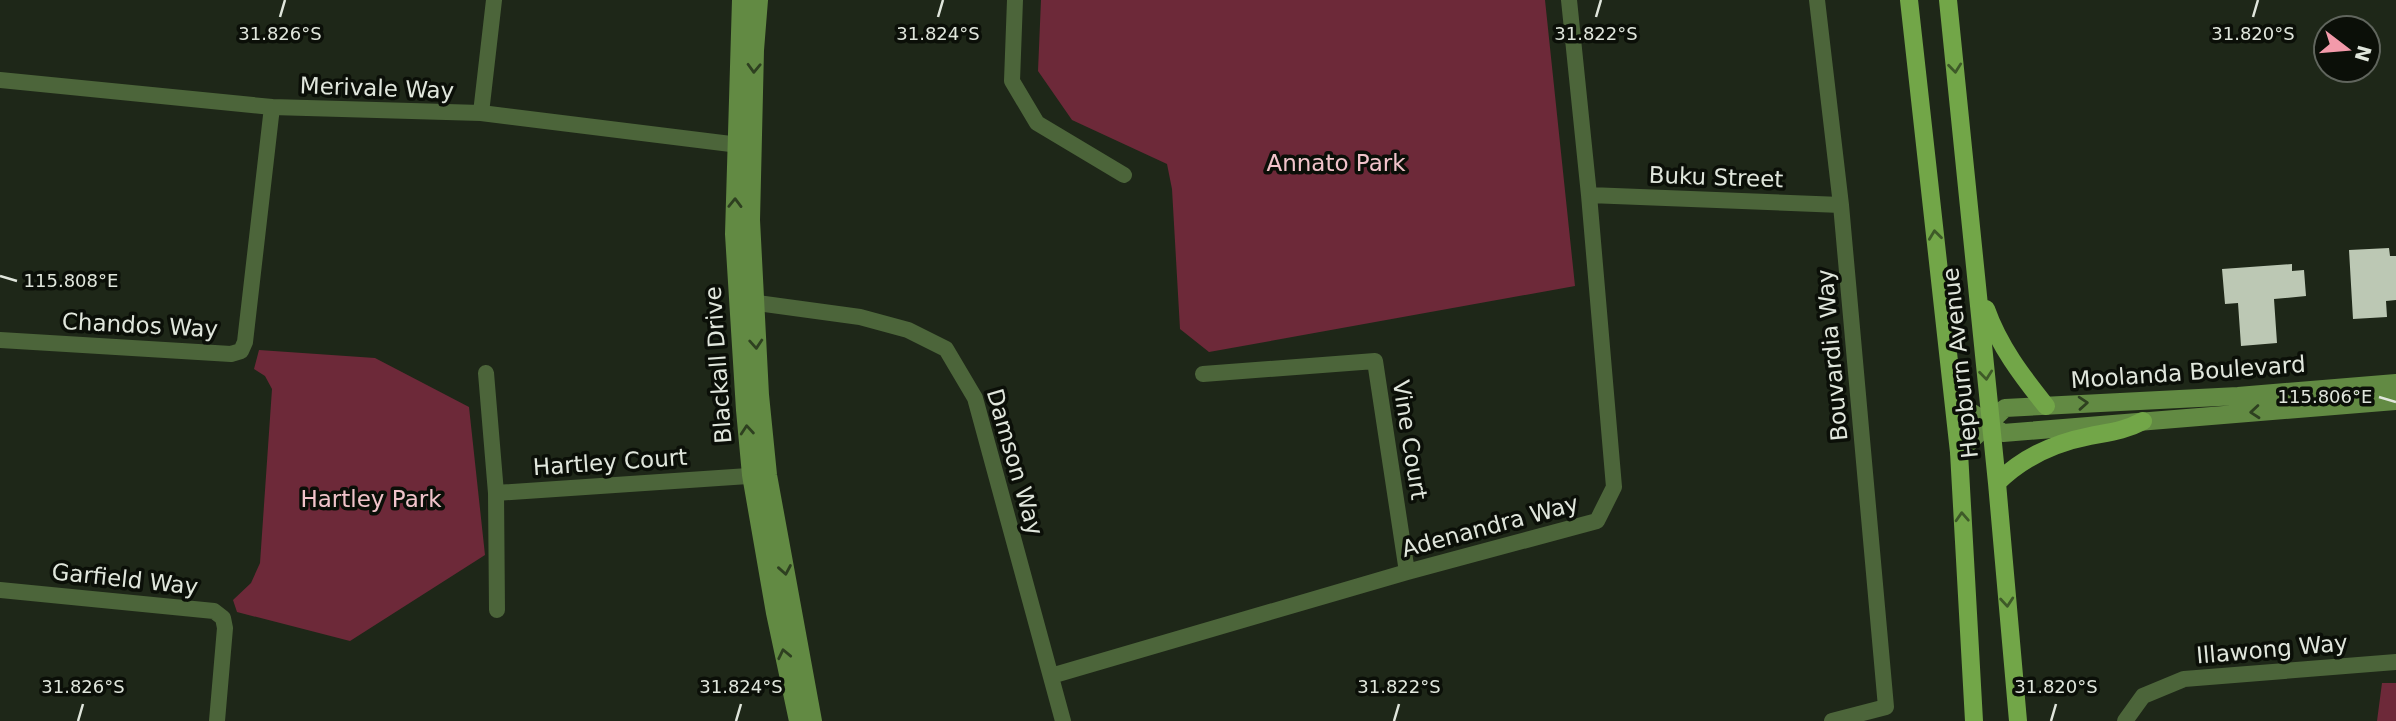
<svg xmlns="http://www.w3.org/2000/svg" width="2396" height="721" font-family="'DejaVu Sans',sans-serif">
<style>
.green{fill:#6d2939}
.building{fill:#bcc8b4}
.lines{fill:none;stroke-linecap:round;stroke-linejoin:round}
.street{stroke:#4c653a;stroke-width:16}
.secondary{stroke:#628a43;stroke-width:18}
.primary{stroke:#72a648;stroke-width:18}
.oneway{stroke:#2e4020}
.oneway2{stroke:#3e5a28}
.ticks{fill:none;stroke:#e0e6dc;stroke-width:2.5}
.labels{text-anchor:middle;dominant-baseline:central;stroke-width:7;stroke-linejoin:round;paint-order:stroke}
.street-label{font-size:23px;fill:#e0e6dc;stroke:#0b0f08}
.park-label{font-size:23px;fill:#f1c3ca;stroke:#0b0f08}
.ticks-label{font-size:18px;text-anchor:middle;fill:#e0e6dc;stroke:#0b0f08;stroke-width:7;stroke-linejoin:round;paint-order:stroke}
</style>
<rect width="100%" height="100%" fill="#1e2718"/>
<!-- green -->
<path class="green" d="M1041,0H1545L1575,286L1209,352L1180,329L1172,189L1167,164L1072,120L1038,71Z
M259,350L375,358L469,407L485,555L350,641L237,612L233,600L251,583L260,563L272,389L265,376L254,369Z
M2382,683H2396V721H2377Z"/>
<!-- building -->
<path class="building" d="M2389,248L2390,256H2396V300L2386,301L2387,317L2353,319L2349,250Z
M2292,264V271L2304,270L2306,296L2274,299L2277,343L2241,346L2238,303L2225,304L2222,269Z"/>
<g class="lines">
<!-- street -->
<path class="street" d="M1015,0L1012,81L1037,123L1124,175
M1817,0L1841,205L1886,707L1832,721
M0,80L272,107L481,113L747,146
M481,113L494,0
M1589,195L1841,205
M743,301L860,317L908,330L946,349L975,398L1063,721
M0,340L231,354L241,351L245,342L272,107
M486,373L496,493L497,610
M1203,374L1375,361L1407,572
M496,493L763,475
M0,590L214,611L223,618L225,628L217,721
M1051,676L1407,572L1597,521L1614,487L1589,195L1569,0
M2125,721L2143,696L2184,679L2396,662"/>
<!-- secondary -->
<path class="secondary" d="M741,0L734,234L745,410L751,475L775,613L798,721
M759,0L755,50L751,220L760,395L768,475L813,721
M1954,401L2003,433L2396,401
M1959,452L2005,408L2238,396L2396,383"/>
<!-- primary -->
<path class="primary" d="M1909,0L1959,452L1974,721
M1948,0L1997,483L2018,721
M1986,309C1999,346 2022,376 2046,406
M1997,483C2023,457 2054,443 2090,436C2111,432 2124,431 2143,421"/>
</g>
<!-- one-way arrows -->
<defs><path id="oneway-chevron" d="M-2-3.5L2.5 0L-2 3.5" fill="none" stroke-width="1.6" stroke-linecap="round" stroke-linejoin="round" transform="scale(1.75)"/></defs>
<g class="oneway">
<use href="#oneway-chevron" transform="translate(754 68) rotate(92)"/>
<use href="#oneway-chevron" transform="translate(735 203) rotate(-89)"/>
<use href="#oneway-chevron" transform="translate(756 344) rotate(86)"/>
<use href="#oneway-chevron" transform="translate(2083 403) rotate(-4)"/>
<use href="#oneway-chevron" transform="translate(2255 412) rotate(175)"/>
<use href="#oneway-chevron" transform="translate(747 430) rotate(-95)"/>
<use href="#oneway-chevron" transform="translate(785 570) rotate(80)"/>
<use href="#oneway-chevron" transform="translate(784 654) rotate(-102)"/>
</g>
<g class="oneway2">
<use href="#oneway-chevron" transform="translate(1955 68) rotate(84)"/>
<use href="#oneway-chevron" transform="translate(1935 235) rotate(-97)"/>
<use href="#oneway-chevron" transform="translate(1986 375) rotate(84)"/>
<use href="#oneway-chevron" transform="translate(1962 517) rotate(-93)"/>
<use href="#oneway-chevron" transform="translate(2007 602) rotate(85)"/>
</g>
<!-- ticks -->
<path class="ticks" d="M280,17L285,0M938,17L943,0M1596,17L1601,0M2253,17L2258,0M0,276L17,281M2379,397L2396,402M78,721L83,704M736,721L741,704M1394,721L1399,704M2051,721L2056,704"/>
<g class="labels">
<!-- street labels -->
<g class="street-label">
<text transform="translate(377 88) rotate(2)">Merivale Way</text>
<text transform="translate(1716 177) rotate(2)">Buku Street</text>
<text transform="translate(140 325) rotate(3)">Chandos Way</text>
<text transform="translate(1832 355) rotate(-95)">Bouvardia Way</text>
<text transform="translate(1960 363) rotate(-96)">Hepburn Avenue</text>
<text transform="translate(718 365) rotate(-94)">Blackall Drive</text>
<text transform="translate(2188 372) rotate(-4)">Moolanda Boulevard</text>
<text transform="translate(1410 440) rotate(81)">Vine Court</text>
<text transform="translate(610 462) rotate(-4)">Hartley Court</text>
<text transform="translate(1015 462) rotate(74)">Damson Way</text>
<text transform="translate(1490 526) rotate(-15)">Adenandra Way</text>
<text transform="translate(125 579) rotate(6)">Garfield Way</text>
<text transform="translate(2272 649) rotate(-5)">Illawong Way</text>
</g>
<!-- park labels -->
<g class="park-label">
<text x="1336" y="163">Annato Park</text>
<text x="371" y="499">Hartley Park</text>
</g>
</g>
<g class="ticks-label">
<text x="280" y="40">31.826°S</text>
<text x="938" y="40">31.824°S</text>
<text x="1596" y="40">31.822°S</text>
<text x="2253" y="40">31.820°S</text>
<text x="71" y="287">115.808°E</text>
<text x="2325" y="403">115.806°E</text>
<text x="83" y="693">31.826°S</text>
<text x="741" y="693">31.824°S</text>
<text x="1399" y="693">31.822°S</text>
<text x="2056" y="693">31.820°S</text>
</g>
<!-- north arrow -->
<g transform="translate(2347 49) rotate(106)"><circle r="33" fill="#0b0f08" stroke="#60655d" stroke-width="2"/>
<path d="M0-5L12 26L0 18L-12 26Z" fill="#f39aaa"/>
<text y="-10" font-size="19" font-weight="bold" text-anchor="middle" fill="#e0e6dc">N</text>
</g>
</svg>
